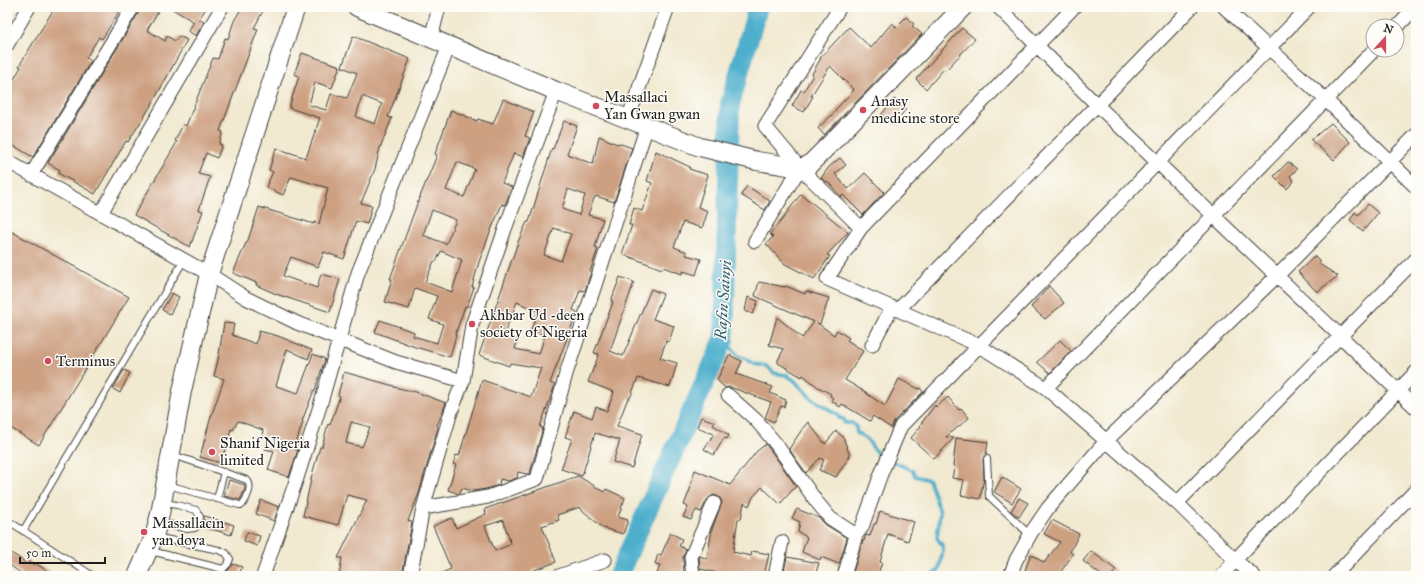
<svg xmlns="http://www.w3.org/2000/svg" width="1423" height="583" font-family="'IM FELL Great Primer',serif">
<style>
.built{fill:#ead8ba}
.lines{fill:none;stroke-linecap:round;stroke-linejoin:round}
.stream{stroke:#4dafcc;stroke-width:3.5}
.river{stroke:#4dafcc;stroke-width:20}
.building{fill:#cda082;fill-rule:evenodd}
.lane-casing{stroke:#3c3b37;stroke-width:8}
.street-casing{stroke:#3c3b37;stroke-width:15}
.secondary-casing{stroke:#3c3b37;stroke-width:20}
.lane{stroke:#fff;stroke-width:6}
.street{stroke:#fff;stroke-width:13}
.secondary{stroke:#fff;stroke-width:18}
.poi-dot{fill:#d1495b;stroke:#fdfcf7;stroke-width:1.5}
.labels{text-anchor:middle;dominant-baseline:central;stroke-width:3;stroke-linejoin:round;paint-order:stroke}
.poi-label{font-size:15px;fill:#1c1c1c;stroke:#fdfcf7;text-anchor:start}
.water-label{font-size:16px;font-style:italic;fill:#325e6b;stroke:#fdfcf7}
</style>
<rect width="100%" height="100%" fill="#fdfcf7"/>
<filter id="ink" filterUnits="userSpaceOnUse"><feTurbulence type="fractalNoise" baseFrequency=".025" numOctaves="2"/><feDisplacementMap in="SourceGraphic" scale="8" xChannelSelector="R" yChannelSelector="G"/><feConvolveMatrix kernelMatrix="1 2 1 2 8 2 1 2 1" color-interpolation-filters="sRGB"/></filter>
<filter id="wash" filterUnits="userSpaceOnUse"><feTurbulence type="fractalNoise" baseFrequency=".012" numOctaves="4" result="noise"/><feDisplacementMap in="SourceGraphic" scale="16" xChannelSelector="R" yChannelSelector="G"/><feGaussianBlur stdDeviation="0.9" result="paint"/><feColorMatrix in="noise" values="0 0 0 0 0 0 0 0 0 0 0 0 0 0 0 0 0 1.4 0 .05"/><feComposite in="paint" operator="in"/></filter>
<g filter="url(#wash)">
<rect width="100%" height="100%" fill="#f1e9d0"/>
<!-- built -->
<path class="built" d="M7,130L30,145L11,181L7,179Z"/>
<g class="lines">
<!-- stream -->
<path class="stream" d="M724,339L738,356L747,359L753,364L767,366L774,373L786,375L794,380L811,398L838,415L839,418L844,419V423H852L856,427L857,434H861L862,437L866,438L879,456L912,470L915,476L929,480L940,512L937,538L942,545L943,550L939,570L930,576"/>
<!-- river -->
<path class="river" d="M618,576L724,339L730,104L758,7"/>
</g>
<g id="blocks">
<!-- building -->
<path class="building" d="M55,7H122L102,39L99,37L86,58L91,61L33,157L7,142V91L21,67L19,66Z
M142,7H161L147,30L165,41L167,36L175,41L179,36L187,40L152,104L128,142L126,141L95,194L58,173L60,170L48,163Z
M169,7H207L199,19L204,22L196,36L188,31L194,22Z
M242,7H265L254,28L258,29L220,131L223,132L219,144L222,145L217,158L206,153L198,174L210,177L199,210L203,211L190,247L134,215L177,142L175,141L183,124L186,126L213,58L218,59L225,38L228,39L234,21Z
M906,17L914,24L912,26L922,34L824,135L818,128L836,111L835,110L854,90L830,66L811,96H813L804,112L792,106L801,90L804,91L813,75L812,74L821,58H820L849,27L871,48L892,23L896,27Z
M962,28L975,39L946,70L944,69L926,89L916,79Z
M353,36L410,59L388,117L392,118L380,148L375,169L361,203L372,206L367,224L356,221L344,259L324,252L318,267L291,257L283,276L317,288L321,274L340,279L330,312L276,294L256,285L257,283L233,273L246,243H247L259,207L314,224V222L319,224L328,188L291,177L283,195L266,187L273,172L269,170L276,148L306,158L320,118L289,108L299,76L294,74L302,53L340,66L332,88L315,82L309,105L326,110L331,94L347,98L357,73L342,67ZM362,96L382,104L375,124L356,117Z
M503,99L534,112L525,136L530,138L523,157L514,153L502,183L512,187L505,205L502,204L489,235L479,262L472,287H474L467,307L465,306L455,335H456L450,357L415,347L375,332L380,320L414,332L413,336L437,343L443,324L429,319L437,296L415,288L409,309L385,302L392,279H390L417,204L437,155L435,154L451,110L477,121L478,119L493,124ZM457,162L475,169L464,197L446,190ZM432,210L456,220L446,244L423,235ZM441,251L462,260L452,292L425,282L434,261L436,262Z
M894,99L906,109L893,125L881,115Z
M564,121L577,126L567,154L593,164L599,136L617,144L618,143L632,148L614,202L596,196L595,198H594L588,215L603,219L595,247L598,248L590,272H591L585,291L580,290L573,310L577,312L550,383L555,385L540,427L543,428L530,473L527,474L518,472L517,478L508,481L500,479L499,485L486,489L473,491L462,488L459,494L448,490L456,465L453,464L456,455L459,456L482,380L531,397L541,368L510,363L509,366L479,355L518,242L527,222H529L552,148L553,149ZM568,189L585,195L579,215L562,209ZM554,228L571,234L561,261L544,255ZM517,302L538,311L531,330L545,335L539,354L515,349L518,339L504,334Z
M1331,123L1350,142L1334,160L1311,140Z
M656,151L690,167L689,169L708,175L698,207L708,211L702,228L683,222L674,247L687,252L686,255L701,259L696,275L683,271L682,274L663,267L662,269L622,254L632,225H629L634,208L642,211L652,183L647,181Z
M840,158L846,165L835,174L848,189L865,173L884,192L863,215L843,195L841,197L827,181L826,182L821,178L829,167Z
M1288,162L1297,169L1290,176L1294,181L1287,189L1274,176Z
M747,186L770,201L765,210L741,195Z
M801,194L848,232L827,255L830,256L814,279L785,264L766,244L773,237L770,234L786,215H785Z
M1368,204L1378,213L1363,231L1350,220L1355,212L1358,215Z
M7,229L129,297L39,445L7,426Z
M1315,256L1321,262L1319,264L1338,276L1317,292L1298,272Z
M620,277L634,282L610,351L623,356L651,289L663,294L653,319L674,326L669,342L666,341L660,358L677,363L670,387L638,378L630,398H628L617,426L642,434L632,468L613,462L620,440L595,433L582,476L561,469L572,439L565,437L574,411L592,418L596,407L607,411L614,392L588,382L599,354L594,353L613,302L611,301Z
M759,282L785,287L786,286L805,294L806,291L829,298L820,324L817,323L834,335L837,330L849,338L847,340L863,351L845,380L867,393V394L885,406L899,379L919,389L920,388L923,392L895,420L891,428L873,416L870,421L842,404L840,407L831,400L833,398L830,396L831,394L818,387L803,375L802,377L778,363V360L784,349L769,345L777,317L802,338L814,322L755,296Z
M1049,286L1064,303L1045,319L1031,307Z
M172,293L179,297L170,314L162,310Z
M748,297L758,301L753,314L745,311Z
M224,323L234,324L232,335L256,344L259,331L278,336L312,350L308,359L287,349L276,386L298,393L313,354L325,359L315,390H314L302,421L303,422L294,449L298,450L289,477L268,470L274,451L265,449L269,438L262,436L263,430L238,421L233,430L231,429L221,463L200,457L210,420L224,379L214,376L218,360Z
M1060,340L1071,351L1050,373L1037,362Z
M729,355L742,361L736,374L773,387L770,393L786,400L784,407L781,406L774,422L765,418L771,402L730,387L725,388L717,380Z
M124,370L130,373L120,393L113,389Z
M344,372L394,386V387L416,392L446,403L437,426L438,427L419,493L408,521L412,522L402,576H339L342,558H338L367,500L347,495L338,525L303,516L312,475L320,447H322L328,424L330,425L340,396L338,395ZM351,422L370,427L362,447L346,443Z
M948,397L959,410L961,408L969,418L946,437L954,438L934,459L911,438L921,426L920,425L935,405L936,407Z
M701,417L715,422L713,425L729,435L727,439L724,438L714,455L704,449L714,434L697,427Z
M808,422L825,444L836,431L843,437L850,456L836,477L819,470L824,460L820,458L806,473L789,449L803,428Z
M956,438L988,442L986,455L983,459L984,478L980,499L961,495L964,480L952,478L955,466H953Z
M766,444L796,486L780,504L762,487L753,497L749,506L744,503L741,519H738L733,552L751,556L752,551L769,554L764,576L743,575L742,576H730L700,569L699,558L700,556L707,559L712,529L722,502L720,498L717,496L713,495L707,500L701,512L696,510L691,520L683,517L688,507L684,505L691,487H690L695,470L730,485L757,451Z
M578,476L604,492L606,489L625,498L618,517L628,520L623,534L603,528L581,509L580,507L557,515L559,520L542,526L556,562L532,571L533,574L528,576H435L451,569L433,526L452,518L456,528L486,514L485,509ZM503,520L511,544L495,551L485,526Z
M1002,477L1021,489L1012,503L994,492Z
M229,480L245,485V489L240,500L224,496Z
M1019,498L1028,503L1019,517L1011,511Z
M261,500L279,507L274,521L256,514Z
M797,509L819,518L826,525L847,538L839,564L821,557L820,560L802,552L807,537L798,532L800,522L792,518Z
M880,511L914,522L908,541L888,534L880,562L882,563L877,576H864L853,572L863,540L864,541L866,535L870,536L874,524H876Z
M204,516L234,525L231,535L202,526Z
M1052,520L1079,534L1070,552L1073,554L1058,576H1023L1031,554L1044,563L1060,542L1044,534Z
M247,532L260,536L257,546L244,541Z
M671,533L682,539L679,546L686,549L683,557L684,576H661L657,574L660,565L655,564L658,554L661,555Z
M7,550L25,562L27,560L34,565L35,563L55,576H25L7,563Z
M1091,551L1116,570L1111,576H1102L1083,561Z
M787,557L819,563L815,576H783Z
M233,564L242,567L238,576L226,573Z"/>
</g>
</g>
<g filter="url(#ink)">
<use href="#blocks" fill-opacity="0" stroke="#3c3b37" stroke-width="1"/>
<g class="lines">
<defs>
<path id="lane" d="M987,459L989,496L1030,535
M168,485L239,505H242C247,499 253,486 247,480L173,455
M217,499L224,472
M7,520L93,576
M159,522L187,529L195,528L199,523L200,517L196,510L177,505L164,503
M23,531L184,260
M151,551L223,569L228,564L230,559L226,553L219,550L155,537"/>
<path id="street" d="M840,7L765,126L800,168L861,228
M998,7L1097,105L1416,408
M1074,7L861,228L827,279L978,345L1046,388L1177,503L1235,560L1254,576
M1224,7L1326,100L1416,187
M1397,27L1416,7
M431,38L439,7
M7,45L29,7
M628,119L668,7
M7,161L209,274L246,298L297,323L396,362L463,381
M31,175L133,7
M101,213L222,7
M755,241L800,168
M898,310L1192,7
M872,345L892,307
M1046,388L1374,50
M728,395L756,420L776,444L816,501L830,518L856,535
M1177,503L1416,259
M423,508L488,497L537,479L566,374L647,126
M263,576L297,478L320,406L358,273L449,46
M410,576L423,508L451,412L463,381L472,325L505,229L556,91
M559,576L605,560
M693,576L691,557L714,503
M775,576L782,542
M844,576L856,535L862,527L881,474L901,426L1309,7
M1010,576L1016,560L1031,533L1048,508L1106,441L1277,276L1416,135
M1222,576L1235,560L1416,372
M1334,576L1416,490"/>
<path id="secondary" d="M357,7L556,91L700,147L757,161L800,168L809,165L834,140L963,7
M137,576L154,537L160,514L182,391L209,274L296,7"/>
</defs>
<!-- lane casing -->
<use href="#lane" class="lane-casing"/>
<!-- street casing -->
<use href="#street" class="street-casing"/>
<!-- secondary casing -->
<use href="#secondary" class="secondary-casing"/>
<!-- lane -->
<use href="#lane" class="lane"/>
<!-- street -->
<use href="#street" class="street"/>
<!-- secondary -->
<use href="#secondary" class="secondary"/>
</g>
</g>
<!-- markers -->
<g class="poi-dot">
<circle cx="596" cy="106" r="4"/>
<circle cx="863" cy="110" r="4"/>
<circle cx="472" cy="324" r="4"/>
<circle cx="48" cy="361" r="4"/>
<circle cx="212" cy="452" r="4"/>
<circle cx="144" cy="532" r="4"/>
</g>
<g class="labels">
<!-- poi labels -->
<g class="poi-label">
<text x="604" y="97">Massallaci<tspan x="604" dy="17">Yan Gwan gwan</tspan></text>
<text x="871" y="101">Anasy<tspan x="871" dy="17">medicine store</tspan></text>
<text x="480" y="315">Akhbar Ud -deen<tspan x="480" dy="17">society of Nigeria</tspan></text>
<text x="56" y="361">Terminus</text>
<text x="220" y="443">Shanif Nigeria<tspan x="220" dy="17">limited</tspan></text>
<text x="152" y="523">Massallacin<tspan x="152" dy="17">yan doya</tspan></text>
</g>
<!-- water labels -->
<g class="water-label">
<text transform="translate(723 300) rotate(-86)">Rafin Sainyi</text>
</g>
</g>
<!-- margin -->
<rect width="1423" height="583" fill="none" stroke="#fdfcf7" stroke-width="24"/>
<!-- north arrow -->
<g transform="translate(1385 38) rotate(21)"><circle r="19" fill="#fdfcf7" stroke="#a3a29f"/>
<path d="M0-3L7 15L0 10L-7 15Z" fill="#d1495b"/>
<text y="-6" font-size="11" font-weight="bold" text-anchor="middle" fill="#1c1c1c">N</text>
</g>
<!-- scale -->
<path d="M20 557v6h85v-6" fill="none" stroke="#1c1c1c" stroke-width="2"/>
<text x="26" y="557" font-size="12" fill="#1c1c1c" stroke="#fdfcf7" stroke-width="3" paint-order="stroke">50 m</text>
</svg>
